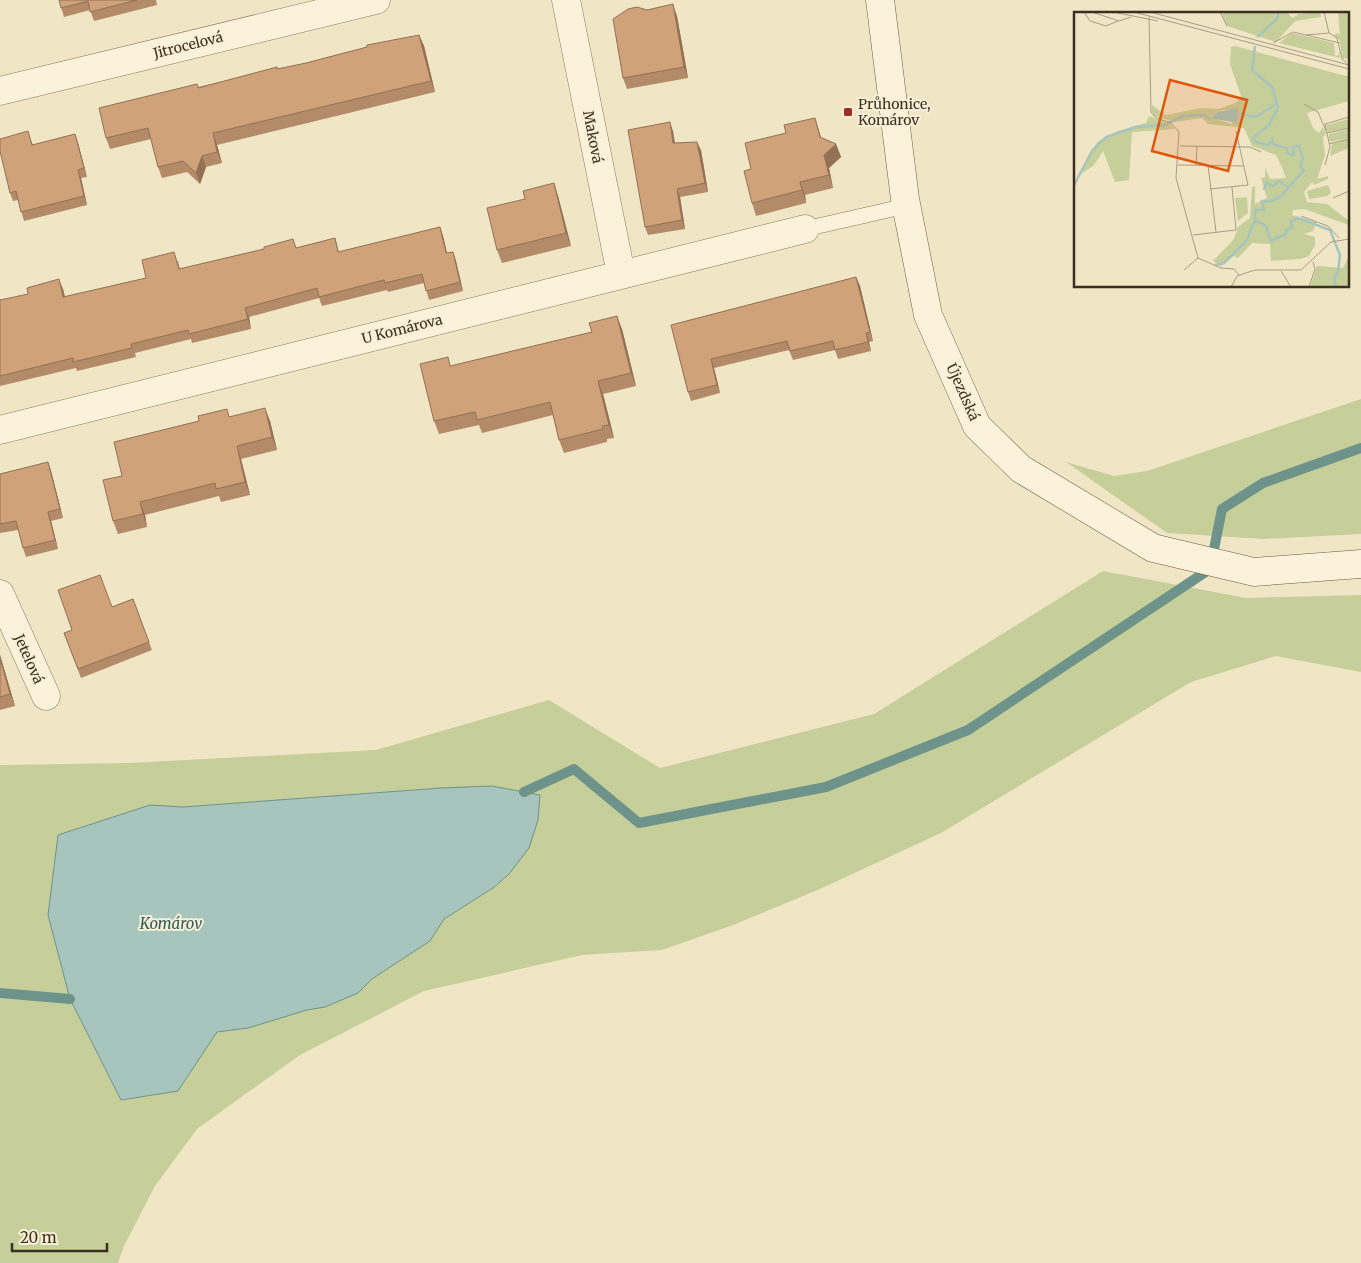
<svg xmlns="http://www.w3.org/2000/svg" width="1361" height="1263" font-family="Merriweather,serif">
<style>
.green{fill:#c6cf99;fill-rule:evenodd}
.water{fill:#a7c4bd;stroke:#6d938b}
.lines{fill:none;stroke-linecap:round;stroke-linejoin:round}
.stream{stroke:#6d938b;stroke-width:10}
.lane-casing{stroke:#8d785b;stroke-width:16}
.street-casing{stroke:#8d785b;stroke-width:29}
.secondary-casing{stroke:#6e593e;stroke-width:29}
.lane{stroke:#faf2da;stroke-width:15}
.street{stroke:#faf2da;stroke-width:28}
.secondary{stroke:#faf2da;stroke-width:28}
.wall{fill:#b38b69}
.shaded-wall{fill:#927155}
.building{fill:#d0a27a;stroke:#927155}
.poi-dot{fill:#9e2d28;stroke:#f7efd6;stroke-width:2}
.labels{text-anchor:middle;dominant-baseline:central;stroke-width:4;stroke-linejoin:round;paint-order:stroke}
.street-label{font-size:14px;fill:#3c2f1f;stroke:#f7efd6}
.poi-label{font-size:14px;fill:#3c2f1f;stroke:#f7efd6;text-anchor:start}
.water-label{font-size:15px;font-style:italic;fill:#2e5c5c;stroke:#f7efd6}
.inset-river{fill:none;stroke:#a7c4bd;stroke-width:2.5}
.inset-road{fill:none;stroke:#a89d83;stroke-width:1}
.view{fill:#df570d;fill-opacity:0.15;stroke:#df570d;stroke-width:2.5}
.inset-edge{fill:none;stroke:#3c2f1f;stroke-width:2.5}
</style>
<rect width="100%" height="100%" fill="#f0e6c6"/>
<!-- green -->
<path class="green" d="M1361,399V534L1264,539L1167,533L1066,462L1114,476L1147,471Z
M1103,571L1246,598L1361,595V672L1276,656L1191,682L941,833L820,889L733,925L662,950L582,955L424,991L300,1055L197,1129L155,1186L124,1246L118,1263H0V765L129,763L376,750L549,700L660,768L874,714ZM492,786L539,795L509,874L493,888L444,919L430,941L372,979L358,993L325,1007L307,1010L248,1028L217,1032L178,1091L122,1100L70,999L48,915L58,835L150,805L183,807L441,788Z"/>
<!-- water -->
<path class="water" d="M492,786L540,795L538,820L529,848L509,874L493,888L444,919L430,941L372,979L358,993L325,1007L307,1010L248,1028L217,1032L178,1091L121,1100L70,999L48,915L58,835L150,805L183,807L441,788Z"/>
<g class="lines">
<!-- stream -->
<path class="stream" d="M524,792L574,769L639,823L826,787L968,730L1210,569L1222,509L1263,483L1361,448
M0,993L70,999"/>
<defs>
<path id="lane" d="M805,229L906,206"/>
<path id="street" d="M566,0L621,274
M0,91L376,0
M0,430L805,229
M0,594L46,696"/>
<path id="secondary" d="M880,0L905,199L928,315L977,426L1021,469L1153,548L1254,572L1361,564"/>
</defs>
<!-- lane casing -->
<use href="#lane" class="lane-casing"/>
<!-- street casing -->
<use href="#street" class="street-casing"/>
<!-- secondary casing -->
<use href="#secondary" class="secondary-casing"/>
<!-- lane -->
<use href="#lane" class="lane"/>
<!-- street -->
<use href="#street" class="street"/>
<!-- secondary -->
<use href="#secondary" class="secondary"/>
</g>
<!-- wall -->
<path class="wall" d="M59,0H156L157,5L94,21L90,10L64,17Z
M647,10L677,16L688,78L627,89L623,78Z
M419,35L424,46L435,92L217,145L222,163L206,167L200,184L187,172L162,178L158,167L151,139L110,149L106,138L198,87L306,63Z
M815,118L821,138L836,144L841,157L829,168L833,188L805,195L806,203L756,216L752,203L786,133Z
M673,131L675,143L701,150L708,192L680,197L685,229L648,235L645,227Z
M75,134L78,143L87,177L81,178L87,205L24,221L18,200L13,201L10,193L31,140L33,145Z
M554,183L558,196L571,246L502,263L497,250L525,199Z
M440,227L443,236L447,253L453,252L456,261L463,291L429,300L424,283L388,292L387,290L322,306L319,298L249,317L251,329L192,343L191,339L135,353L136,357L77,371L76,368L0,386V300L63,289L65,297L146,278L178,261L180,269L264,249L293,239L296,248L335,238L339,252Z
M856,277L860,286L873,341L869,342L871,351L838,359L835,350L793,360L789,350L714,368L720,393L691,401L688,392L671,325Z
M622,329L636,386L603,394L614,438L607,439V442L564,453L559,440L553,415L482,433L479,425L439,434L434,421L451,366L592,332Z
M230,417L270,421L277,450L241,459L250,495L221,502L219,496L145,515L147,527L118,534L113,521L122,476Z
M48,462L51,471L63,518L51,521L58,549L26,557L23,548L18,530L0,533V474Z
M133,599L152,650L81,678L64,633L72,630L112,607Z
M0,655L15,706L0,710Z"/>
<!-- shaded-wall -->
<path class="shaded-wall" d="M673,4L677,16L688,78L684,67Z
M419,35L424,46L435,92L431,81Z
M815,118L819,131L825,150L820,137Z
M670,122L673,131L676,152L673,143Z
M213,133L217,145L222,163L217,152Z
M75,134L78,143L87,177L84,168Z
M697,142L701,150L708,192L705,183Z
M836,144L841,157L829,168L833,188L829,175L824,155Z
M202,156L206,167L200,184L196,173Z
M78,170L81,178L87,205L84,196Z
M800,182L805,195L806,203L802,190Z
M554,183L558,196L571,246L566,233Z
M677,189L680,197L685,229L682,220Z
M440,227L443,236L449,262L446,253Z
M453,252L456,261L463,291L460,282Z
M856,277L860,286L873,341L870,332Z
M59,279L63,289L67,306L63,297Z
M245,308L249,317L251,329L248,319Z
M617,316L622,329L636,386L631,373Z
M866,333L869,342L871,351L868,342Z
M711,359L714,368L720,393L717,385Z
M598,381L603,394L614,438L609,425Z
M265,408L270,421L277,450L272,437Z
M237,446L241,459L250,495L245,482Z
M48,462L51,471L63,518L60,509Z
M140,502L145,515L147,527L143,514Z
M48,512L51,521L58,549L55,540Z
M0,655L15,706L10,694L0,658Z"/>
<!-- building -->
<path class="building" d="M59,0H137L90,12L88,1L61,8Z
M673,4L684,67L623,78L613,19L628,9L637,7L647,10Z
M419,35L431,81L213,133L217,152L202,156L196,173L183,161L158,167L148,128L106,138L99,108L197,84L198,88L277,67V69L306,63L367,47V45Z
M815,118L820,137L836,144L824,155L829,175L800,182L802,190L752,203L744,171L751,169L745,143L786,133L784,125Z
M670,122L673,143L697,142L705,183L677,189L682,220L645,227L628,130Z
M28,131L32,145L75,134L84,168L78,170L84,196L21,212L16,191L10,193L0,151V139Z
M554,183L566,233L497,250L487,208L525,199L523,191Z
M440,227L446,253L453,252L460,282L426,291L422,274L385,283L384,280L319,297L317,288L245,308L248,319L189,334L188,330L131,344L132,348L73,362V358L0,376V300L28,294L27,288L59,279L63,297L146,278L142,260L174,252L179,269L264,249V247L293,239L296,248L335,238L338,252Z
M856,277L870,332L866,333L868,342L835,350L833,341L790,351L787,341L711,359L717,385L688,392L671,325Z
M617,316L631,373L598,381L609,425L602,426L603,429L559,440L550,402L477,420L475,412L434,421L420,364L448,357L450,366L592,332L589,323Z
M265,408L272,437L237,446L245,482L216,489L215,483L140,502L143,514L113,521L103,480L122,476L114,442L199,421L198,416L227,409L229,417Z
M48,462L60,509L48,512L55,540L23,548L16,521L0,524V474Z
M100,575L112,607L133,599L149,642L78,669L64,633L72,630L58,590Z
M0,658L10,694L0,697Z"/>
<!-- markers -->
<rect class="poi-dot" x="843" y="107" width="10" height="10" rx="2.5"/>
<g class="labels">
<!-- street labels -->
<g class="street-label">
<text transform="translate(188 45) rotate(-14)">Jitrocelová</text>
<text transform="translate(593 137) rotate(79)">Maková</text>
<text transform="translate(402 329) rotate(-14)">U Komárova</text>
<text transform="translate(963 392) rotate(66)">Újezdská</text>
<text transform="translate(29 659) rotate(66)">Jetelová</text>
</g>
<!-- poi labels -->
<g class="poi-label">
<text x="858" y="104">Průhonice,<tspan x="858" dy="16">Komárov</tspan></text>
</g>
<!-- water labels -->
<g class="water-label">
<text x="171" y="923">Komárov</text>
</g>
</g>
<!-- overview -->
<g transform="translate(1074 12)">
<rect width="275" height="275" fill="#f0e6c6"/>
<path d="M147,0H213L218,6L225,2L246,0L247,5L221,9L202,30L153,14ZM264,0H275V47L270,46L271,49L268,45L266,29L260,23L264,21L266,24ZM218,21L260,31L261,44L265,43V33L266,46L205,31ZM161,34L272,64L275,62V89L233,101L239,116L245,121L249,115L252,122L249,125L251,143L243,167L254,164V167L240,173L238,170L230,180L233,190L253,192L275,209V213L230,197L219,198L218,203L243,210L239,219L230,222L241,225V233L235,244L226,247L197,249L196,232L178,231L164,246L160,244L147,254L139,249L160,227L164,215L176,206L178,175L181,174V192L193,186L187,166L191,165V155L196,167L212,166L207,153L202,143L178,134L170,116L134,112L128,106L101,110L80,104L78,100V93L92,103L127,96L145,97L163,90L167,84L156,52L157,35ZM149,98H157L158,112L136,105ZM75,104L96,112L101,117L58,120L55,168L41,170L29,139L20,153L7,162L23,130L44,119L72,111ZM275,107V116L254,120L252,113ZM275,117V126L257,130L255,128V122ZM275,127V136L256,144L258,132ZM254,173L257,180L254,184L235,187L233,179ZM173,185L174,201L164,209L161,186ZM275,243V275H236L243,254L269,256Z" fill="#c6cf99" fill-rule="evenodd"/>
<path d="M164,96L163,111L136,106L144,100Z" fill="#a7c4bd"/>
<path class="inset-river" d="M183,25L203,7L205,0M181,34L178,58L198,75L204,96L195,113L179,126L181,130L194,133L198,128L200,133L213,136L214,142L220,143L219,135L225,134L229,147L226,154L230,158L207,184L195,190L188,189L190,198H181V208L192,214L197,229L212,222V218L218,216L217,210L224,206L256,218L266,243L264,260L260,266L262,275M165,102L182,105L202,92M0,173L18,139L32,125L62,115L90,113L110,104L130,103L136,107M190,178L192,171L199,174L205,169L213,175M141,253L150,251L173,228L181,208"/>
<path class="inset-road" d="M10,0L16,9L32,14L44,9M18,0L45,9L57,5M39,0L84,9M60,0L275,57M76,0L275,53M146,0L153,14M250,0L255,21M75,5L77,100L82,106L97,111L105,120L102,166L124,246M232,23L255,21L263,26L268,47L273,51M199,31L219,20L266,31M230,92L244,100L253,121M253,121L275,116M255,132L275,127M106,134L176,135L187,140M104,153L169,154M122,153L123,134M134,153L142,220M251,153L256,135L251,112L275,105M136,177L174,173L162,119M259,186L275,179M227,204L254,214L265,226M119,223L162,218L158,175M124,246L147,256L160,257L165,263M110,258L124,246M207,259L217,275M157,275L163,264L181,258H227L257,230L275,227M235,275L241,257L239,250"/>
<path class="view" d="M96,68L173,88L154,159L78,139Z"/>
<rect width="275" height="275" class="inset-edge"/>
</g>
<!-- scale -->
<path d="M12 1243v8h95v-8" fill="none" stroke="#3c2f1f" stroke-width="2.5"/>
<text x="20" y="1243" font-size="15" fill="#3c2f1f" stroke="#f7efd6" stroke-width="4" paint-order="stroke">20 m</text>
</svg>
